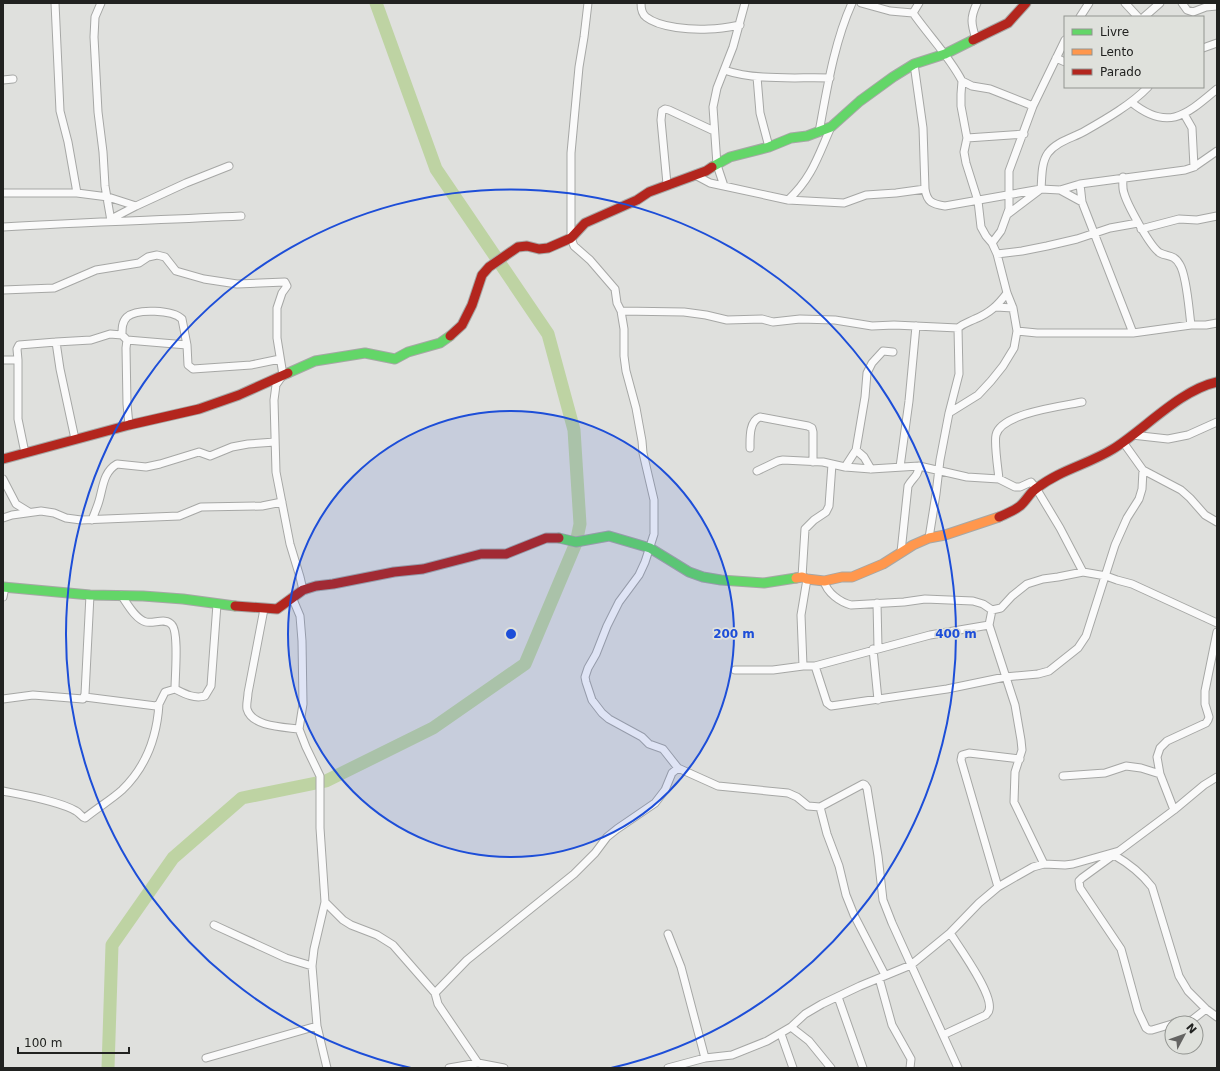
<svg xmlns="http://www.w3.org/2000/svg" width="1220" height="1071" font-family="'DejaVu Sans',sans-serif">
<style>
.lines{fill:none;stroke-linecap:round;stroke-linejoin:round}
.river{stroke:#bed3a3;stroke-width:13}
.street-casing{stroke:#a6a7a5;stroke-width:9}
.fast-casing{stroke:#a6a7a5;stroke-width:11}
.slow-casing{stroke:#a6a7a5;stroke-width:11}
.jam-casing{stroke:#a6a7a5;stroke-width:11}
.street{stroke:#fafafa;stroke-width:7}
.fast{stroke:#63d668;stroke-width:9}
.slow{stroke:#ff974d;stroke-width:9}
.jam{stroke:#b3261e;stroke-width:9}
.ring{fill:none;stroke:#1d4ed8;stroke-width:2}
.centre{fill:#1d4ed8;stroke:#dfe1dc;stroke-width:2}
.ring-label{font-size:12px;text-anchor:middle;font-weight:bold;fill:#1d4ed8;stroke:#dfe1dc;stroke-width:3.5;stroke-linejoin:round;paint-order:stroke}
</style>
<rect width="100%" height="100%" fill="#dfe0dd"/>
<g class="lines">
<!-- river -->
<path class="river" d="M108,1068L112,945L173,858L242,798L326,781L433,728L525,664L576,543L580,524L574,430L548,334L436,169L376,3"/>
<defs>
<path id="street" d="M55,3L60,111L68,142L77,193
M101,3L95,17L94,37L98,112L103,152L105,186L111,221
M588,3L584,37L579,67L571,153V238L574,246L590,260L615,289L617,303L621,311L624,329V356L626,371L636,408L642,441L643,453L654,500V534L645,562L639,575L619,602L607,626L596,654L588,668L585,677L586,682L592,700L602,713L609,719L642,737L649,744L663,749L678,768
M641,3C641,8 642,14 646,17C660,28 692,30 709,29C719,29 730,27 740,25
M861,3L890,11L913,13
M1125,3L1138,17
M1182,3L1187,10L1193,12L1206,7L1217,6
M913,13C929,36 949,56 962,81
M913,13L919,3
M1080,17L1089,3
M1144,17L1160,3
M976,39C971,23 970,18 977,3
M1203,48L1217,43
M1056,58L1065,62
M914,64L923,128L925,189
M724,70C757,81 795,77 830,78
M757,77L760,113L769,147
M3,80L13,79
M1131,102C1168,132 1186,115 1217,89
M1184,114L1192,128L1194,167
M819,132C827,89 834,43 852,3
M967,138L1024,134
M695,175L710,183L788,200L844,203L866,195L896,193L925,189C927,202 932,204 945,206L1041,189L1060,190L1080,184L1185,170L1194,167L1217,151
M1123,177C1123,182 1122,188 1124,193C1127,204 1150,247 1160,253C1168,257 1174,254 1180,265C1187,277 1189,311 1191,325
M667,184L661,120L662,111L665,109L669,110L714,131
M724,186L717,165L713,107L717,88L733,47L745,3
M1060,190L1082,202L1080,184
M3,193H77L108,197L136,206L186,183L229,166
M788,200C812,178 818,156 831,127
M1082,202L1133,333
M1008,214L1041,189C1042,178 1041,163 1048,153C1057,141 1073,138 1085,131C1106,119 1132,104 1148,87
M111,219L136,206
M3,227C82,222 162,220 241,216
M1141,229L1179,219L1197,220L1217,216
M992,243L1001,231L1009,209V171L1033,106L1065,40
M997,254L1022,251L1047,246L1077,239L1110,228L1138,223
M3,290L54,288L96,270L139,263L148,257L157,255L165,257L176,271L204,279L237,284L285,282L287,286L282,293L277,308V338L283,375L276,385L274,400L276,472L290,544L300,577L303,590
M996,307L1013,308
M621,311L684,312L706,315L727,320L762,319L773,322L800,319L835,320L872,326L894,325L958,328C964,323 969,322 975,319C990,313 998,305 1007,293
M1017,331L1037,333H1133L1191,325H1206L1217,323
M127,340L187,345
M3,360H18L17,349L19,345L56,342
M18,360V419L25,453
M949,413L959,374L958,328
M129,425L127,404L126,348L127,340L122,335C122,328 122,322 127,317C137,308 173,310 182,319L187,345L188,365L193,369L251,365L280,359
M1132,435L1168,439L1188,435L1217,422
M75,439L60,369L56,342L91,340L110,334L122,335
M1123,442L1143,470L1181,490L1190,498L1205,515L1217,522
M750,448C750,438 749,421 760,417L808,426L812,428L813,432V462
M845,467L856,450
M900,467L909,401L916,326
M871,469L864,457L856,450L865,397L867,373L872,363L883,351L893,352
M757,471L778,461L783,460L823,462L845,467L871,469L919,466L967,477L999,479L1015,487H1020L1031,482L1036,488L1060,528L1083,572
M3,479L16,504L29,512
M999,479C998,469 994,443 996,435C1001,413 1063,406 1082,402
M3,518L12,515L41,511L54,513L66,518L81,520L179,516L201,507L262,506L282,502
M92,520C94,514 97,508 99,501C103,488 103,472 117,464L146,467L160,464L199,452L210,456L232,447L248,444L275,442
M929,538L936,494L940,460L949,413L978,395L991,381L1003,366L1014,348L1017,331L1013,308L1007,293L997,254L992,243L986,236L981,227L978,201L966,163L964,152L967,138L961,106V94L962,81L972,86L990,89L1033,106
M901,552L908,486C913,477 918,477 919,466
M802,577L805,529L814,520L826,512L829,506L832,464
M824,581C827,593 840,602 851,605L904,602L925,599L973,601L983,604L992,610L1001,608L1012,596L1027,584L1043,579L1058,577L1083,572L1106,576L1117,580L1132,584L1217,623
M121,595C127,603 135,619 146,622C154,624 166,617 172,625C179,633 175,676 175,689
M3,597L5,587
M292,597L300,616L302,641L303,704L299,729L306,747L320,776V828L325,902L314,949L312,966L317,1026L327,1068
M877,603L878,648
M264,609L248,693C248,698 246,704 247,709C252,727 284,727 299,729
M992,610L989,625L1015,705L1021,740L1022,750L1015,772L1014,802L1044,864
M873,649L878,700
M803,666L801,615L807,579
M815,666L827,703L831,706L947,689L1005,677L1038,674L1049,671L1078,648L1086,636L1115,545L1127,518L1139,499L1142,489L1143,470
M735,670H773L803,666H815L930,635L989,625
M85,697L156,706L159,704L165,692L175,689C185,694 194,699 205,696L211,686L217,604
M3,699L33,695L83,699L85,694L90,595
M1063,776L1105,773L1126,766L1141,768L1160,774
M3,791C23,795 59,801 76,811C80,813 81,817 85,818C97,808 111,800 122,790C146,767 157,736 159,704
M820,807L863,784L865,785L867,788L878,856L883,900L892,923L958,1068
M1174,810L1160,774L1157,757L1160,748L1167,741L1206,723L1208,720L1209,717L1205,704V691L1217,632
M1115,854L1082,878L1079,881L1080,888L1121,949L1138,1011L1146,1028L1149,1030H1152L1172,1024
M1114,855C1128,863 1142,874 1152,887L1179,976L1188,991L1206,1009L1217,1017
M998,887L961,760L962,755L969,753L1020,759
M325,902L343,920L351,925L377,935L393,945L435,993L438,1004L442,1010L478,1063
M214,925L286,958L312,966
M668,934L681,967L705,1058
M879,978L892,1025L911,1059L910,1068
M435,993L467,960L574,874L595,853L607,837L617,829L655,803L665,790L672,773L678,768L718,786L788,793L797,797L808,806L820,807L827,834L839,866L846,895L854,915L885,975
M838,997L863,1068
M1174,1023L1192,1020L1206,1009
M791,1027L809,1041L831,1068
M781,1034L793,1068
M943,1035L986,1015C987,1013 989,1012 989,1010C994,995 959,947 950,933
M206,1058L317,1026
M449,1068L478,1063L504,1068
M668,1068L705,1058L732,1055L767,1041L791,1027L805,1014L822,1004L860,986L911,965L950,933L979,903L998,887L1017,876L1033,867L1044,864L1065,865L1073,864L1119,851L1174,810L1204,785L1217,777"/>
<path id="fast" d="M712,167L730,157L769,147L791,138L807,136L831,127L860,101L893,77L914,64L945,54L973,40
M288,373L315,361L365,353L395,359L408,352L440,343L450,336
M559,538L576,542L609,536L650,548L689,572L703,577L721,580L764,583L796,578
M3,587L90,595L143,596L183,599L235,606"/>
<path id="slow" d="M796,578L802,577L807,579L824,581L842,577H852L883,564L913,545L929,538L945,535L999,517"/>
<path id="jam" d="M973,40L1008,23L1026,3
M450,336L462,325L472,305L482,275L489,267L518,247L527,246L539,249L548,248L571,238L585,223L637,200L649,192L706,171L712,167
M3,459L129,425L199,409L239,395L288,373
M999,517C1006,514 1015,510 1020,506C1027,500 1030,492 1037,488C1060,470 1089,464 1113,449C1145,429 1180,390 1217,382
M235,606L277,609L303,590L316,586L333,584L394,572L423,569L481,554H506L546,538H559"/>
</defs>
<!-- street casing -->
<use href="#street" class="street-casing"/>
<!-- fast casing -->
<use href="#fast" class="fast-casing"/>
<!-- slow casing -->
<use href="#slow" class="slow-casing"/>
<!-- jam casing -->
<use href="#jam" class="jam-casing"/>
<!-- street -->
<use href="#street" class="street"/>
<!-- fast -->
<use href="#fast" class="fast"/>
<!-- slow -->
<use href="#slow" class="slow"/>
<!-- jam -->
<use href="#jam" class="jam"/>
</g>
<!-- distance rings -->
<circle cx="511" cy="634" r="223" fill="#1d4ed8" fill-opacity=".12"/>
<g class="ring">
<circle cx="511" cy="634" r="223"/>
<path d="M411 1068A445 445 0 1 1 611 1068"/>
</g>
<circle cx="511" cy="634" r="6" class="centre"/>
<g class="ring-label">
<text x="734" y="638">200 m</text>
<text x="956" y="638">400 m</text>
</g>
<!-- border -->
<rect width="1220" height="1071" fill="none" stroke="#212220" stroke-width="8"/>
<!-- legend -->
<rect x="1064" y="16" width="140" height="72" fill="#dfe1dc" stroke="#939591"/>
<rect x="1072" y="29" width="20" height="6" fill="#63d668" stroke="#939591"/>
<text x="1100" y="36" font-size="12" fill="#212220">Livre</text>
<rect x="1072" y="49" width="20" height="6" fill="#ff974d" stroke="#939591"/>
<text x="1100" y="56" font-size="12" fill="#212220">Lento</text>
<rect x="1072" y="69" width="20" height="6" fill="#b3261e" stroke="#939591"/>
<text x="1100" y="76" font-size="12" fill="#212220">Parado</text>
<!-- north arrow -->
<g transform="translate(1184 1035) rotate(49)"><circle r="19" fill="#dfe1dc" stroke="#939591"/>
<path d="M0-3L7 15L0 10L-7 15Z" fill="#646462"/>
<text y="-6" font-size="11" font-weight="bold" text-anchor="middle" fill="#212220">N</text>
</g>
<!-- scale -->
<path d="M18 1047v6h111v-6" fill="none" stroke="#212220" stroke-width="2"/>
<text x="24" y="1047" font-size="12" fill="#212220" stroke="#dfe1dc" stroke-width="3" paint-order="stroke">100 m</text>
</svg>
